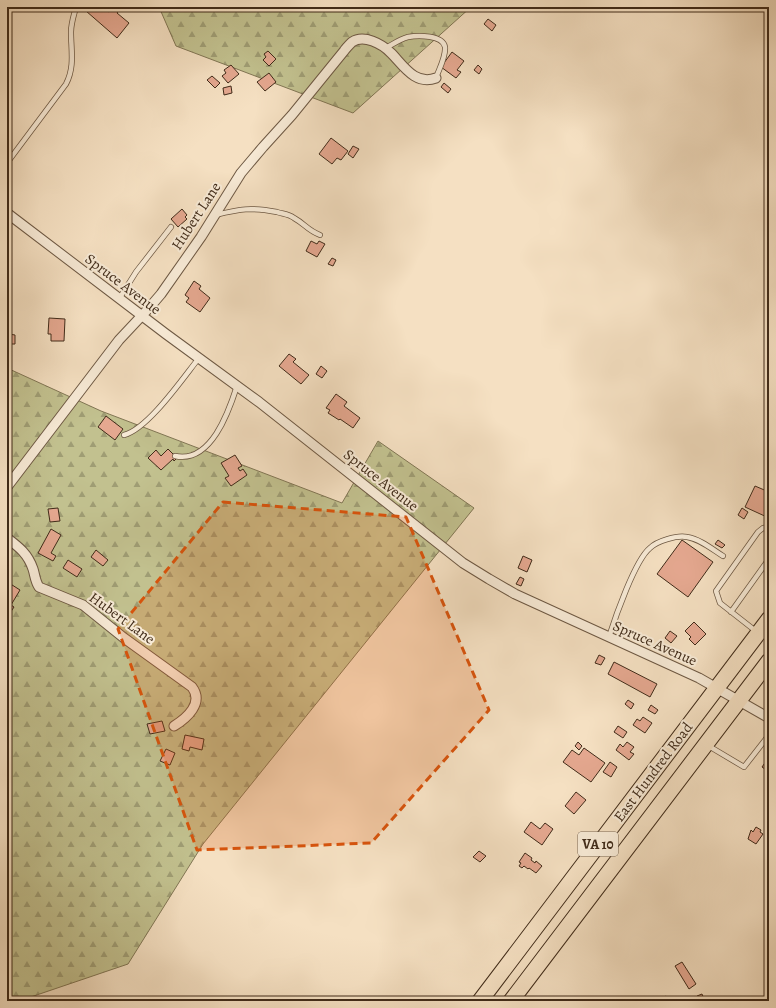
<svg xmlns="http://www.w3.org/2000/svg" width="776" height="1008" font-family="Alegreya,serif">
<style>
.forest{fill:url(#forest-firs);stroke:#817654}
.building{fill:#e5a890;stroke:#402b19}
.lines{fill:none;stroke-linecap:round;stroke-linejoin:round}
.service-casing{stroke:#6d5843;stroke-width:6}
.minor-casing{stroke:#6d5843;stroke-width:11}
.trunk-casing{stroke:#402b19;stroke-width:17}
.service{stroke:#f8ebd7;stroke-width:4.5}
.minor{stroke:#f8ebd7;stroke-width:9}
.trunk{stroke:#f5e0c2;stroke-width:15}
.marked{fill:#d7540d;fill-opacity:0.2;stroke:#d7540d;stroke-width:3;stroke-dasharray:8 5;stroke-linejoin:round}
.labels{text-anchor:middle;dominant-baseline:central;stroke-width:4;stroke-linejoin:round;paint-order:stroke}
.shield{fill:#f8ebd7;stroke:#776552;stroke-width:1}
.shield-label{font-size:14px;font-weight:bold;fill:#402b19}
.street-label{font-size:15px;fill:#402b19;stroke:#f8ebd7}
</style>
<defs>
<pattern id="forest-firs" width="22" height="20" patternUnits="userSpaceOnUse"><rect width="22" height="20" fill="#c2c18f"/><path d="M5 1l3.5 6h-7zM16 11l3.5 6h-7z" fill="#9f9d74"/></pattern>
</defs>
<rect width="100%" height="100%" fill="#f5e0c2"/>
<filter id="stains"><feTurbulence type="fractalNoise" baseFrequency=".005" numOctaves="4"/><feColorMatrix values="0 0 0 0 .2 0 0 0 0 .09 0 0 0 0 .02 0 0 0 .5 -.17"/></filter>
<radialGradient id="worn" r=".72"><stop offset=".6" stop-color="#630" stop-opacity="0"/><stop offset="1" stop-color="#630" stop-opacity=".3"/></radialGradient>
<!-- forest -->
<path class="forest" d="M159,7H471L353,113L176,46Z
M7,368L101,411L342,503L378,441L474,508L203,844L128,964L19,1001H7Z"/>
<!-- building -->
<path class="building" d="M90,7H103L109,12L113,7H118L120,9L117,13L129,23L117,38L86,11Z
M488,19L496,25L492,31L484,24Z
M268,51L276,59L269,66L263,60L266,57L264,54Z
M452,52L464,61L457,70L461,72L456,78L441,67Z
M231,65L239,74L228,83L222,76L226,73L224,70Z
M478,65L482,69L479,74L474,70Z
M269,73L276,82L265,91L257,82Z
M212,76L220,83L215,88L207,80Z
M444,83L451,89L448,93L441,87Z
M231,86L232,93L224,95L223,88Z
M331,138L348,151L341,160L337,158L332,164L319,154Z
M353,146L359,149L353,158L348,154Z
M182,209L187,215L185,217L187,219L178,227L171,219Z
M311,241L317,244L319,241L325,244L317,257L306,251Z
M332,258L336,260L333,266L328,264Z
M194,281L201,286L199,289L210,298L200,312L186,302L189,298L185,295Z
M49,318L65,319L64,341H51V334H48Z
M9,334L15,335V344H8Z
M289,354L296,359L293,362L309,375L301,384L279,366Z
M321,366L327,371L322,378L316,374Z
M336,394L347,402L344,406L360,418L353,428L340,419L339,420L328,413L330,410L326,408Z
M106,416L123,429L115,440L98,427Z
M168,449L177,458L174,461L173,459L161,470L148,458L156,450L161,456Z
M235,455L242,466L238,468L240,471L243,469L247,475L231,486L225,478L229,476L221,463Z
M755,486L769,492V518L745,507Z
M58,508L60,521L50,522L48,509Z
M742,508L748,512L744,519L738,515Z
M51,529L61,535L51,553L56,556L53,561L38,553Z
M682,540L713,562L688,597L657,574Z
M718,540L725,545L722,548L715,544Z
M96,550L108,560L103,566L91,557Z
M523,556L532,560L527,572L518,568Z
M68,560L82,569L77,577L63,568Z
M520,577L524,579L521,586L516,584Z
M9,583L20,590L11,605L14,607L10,613L7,612V587Z
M694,622L706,634L695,645L689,639L691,637L685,631Z
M670,631L677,636L671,643L665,638Z
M599,655L605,658L601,665L595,663Z
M614,662L657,684L650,697L608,674Z
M628,700L634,704L631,709L625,704Z
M651,705L658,710L655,714L648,710Z
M643,717L652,723L645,733L633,725L637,719L640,721Z
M162,721L165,731L150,734L147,724Z
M618,726L627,732L623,738L614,732Z
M185,735L204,739L202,750L190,747L189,751L182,749Z
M578,742L582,746L579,750L575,746Z
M627,742L634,747L630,752L634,754L629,760L616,750L620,744L623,747Z
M584,748L605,763L591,782L563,762L572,750L579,755Z
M166,749L175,753L170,765L160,761Z
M769,757V772L762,767Z
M610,762L617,767L611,777L603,772Z
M576,792L586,800L574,814L565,806Z
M531,822L540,829L545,823L553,829L542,845L524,832Z
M756,827L761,830L760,832L763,834L756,844L748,839L751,830L753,832Z
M479,851L486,856L480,862L473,857Z
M525,853L532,858L531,860L535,863L536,861L542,866L536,873L529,868L528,869L524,866L522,868L519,866L521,863L519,862Z
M682,962L696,984L689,989L675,966Z
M702,994L704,999L699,1001L697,996Z"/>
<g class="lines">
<defs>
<path id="service" d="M386,48C393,44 400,39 408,37C418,35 443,35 445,47C446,57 439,69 436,78
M7,163L66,84C75,67 71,50 71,32C71,23 74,15 76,7
M215,215C241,209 250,207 277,212C283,214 289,214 294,218C305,224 307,230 320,235
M119,299L136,272L171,227
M124,435C148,429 183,378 199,358
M175,456C211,464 229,411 237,386
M731,612L769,559
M757,632L720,603L716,591L758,532L763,528L769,527
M609,637C615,618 635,560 650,548C657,541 677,535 687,537C700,539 712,549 723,556
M707,745L744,767L769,735
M665,1001L666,999L668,1001"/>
<path id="minor" d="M7,213L166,334L259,402L463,563L489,579L515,594L699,678L769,718
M7,487L119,340L149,308L161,294L201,237L241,173L263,147L292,115L344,51C346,48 349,45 352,42C364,34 382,44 391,53C403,65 415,86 436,78
M7,538C19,547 28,554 33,569C35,575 35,581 39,587L83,605L124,638L192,687C204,703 187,718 174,726"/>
<path id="trunk" d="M480,1001L769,619
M511,1001L769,661"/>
</defs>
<!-- service casing -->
<use href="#service" class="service-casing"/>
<!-- minor casing -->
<use href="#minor" class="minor-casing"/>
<!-- trunk casing -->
<use href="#trunk" class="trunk-casing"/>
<!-- service -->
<use href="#service" class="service"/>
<!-- minor -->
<use href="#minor" class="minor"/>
<!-- trunk -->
<use href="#trunk" class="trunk"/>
</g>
<!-- marked area -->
<path class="marked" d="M223,502L406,517L489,710L371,843L197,850L118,629Z"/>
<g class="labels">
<!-- shield labels -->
<rect class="shield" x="578" y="832" width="40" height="24" rx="3"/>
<g class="shield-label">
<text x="598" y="844">VA 10</text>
</g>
<!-- street labels -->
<g class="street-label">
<text transform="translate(196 216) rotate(-57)">Hubert Lane</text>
<text transform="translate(123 284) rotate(37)">Spruce Avenue</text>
<text transform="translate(381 480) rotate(38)">Spruce Avenue</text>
<text transform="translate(122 618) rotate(36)">Hubert Lane</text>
<text transform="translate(655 643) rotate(24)">Spruce Avenue</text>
<text transform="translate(653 772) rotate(-53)">East Hundred Road</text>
</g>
</g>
<!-- margin -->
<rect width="776" height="1008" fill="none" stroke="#f5e0c2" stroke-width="24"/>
<rect x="8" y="8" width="760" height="992" fill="none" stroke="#402b19" stroke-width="2"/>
<rect x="12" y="12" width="752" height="984" fill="none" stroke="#402b19"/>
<rect width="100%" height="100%" filter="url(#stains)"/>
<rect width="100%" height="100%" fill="url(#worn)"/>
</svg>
